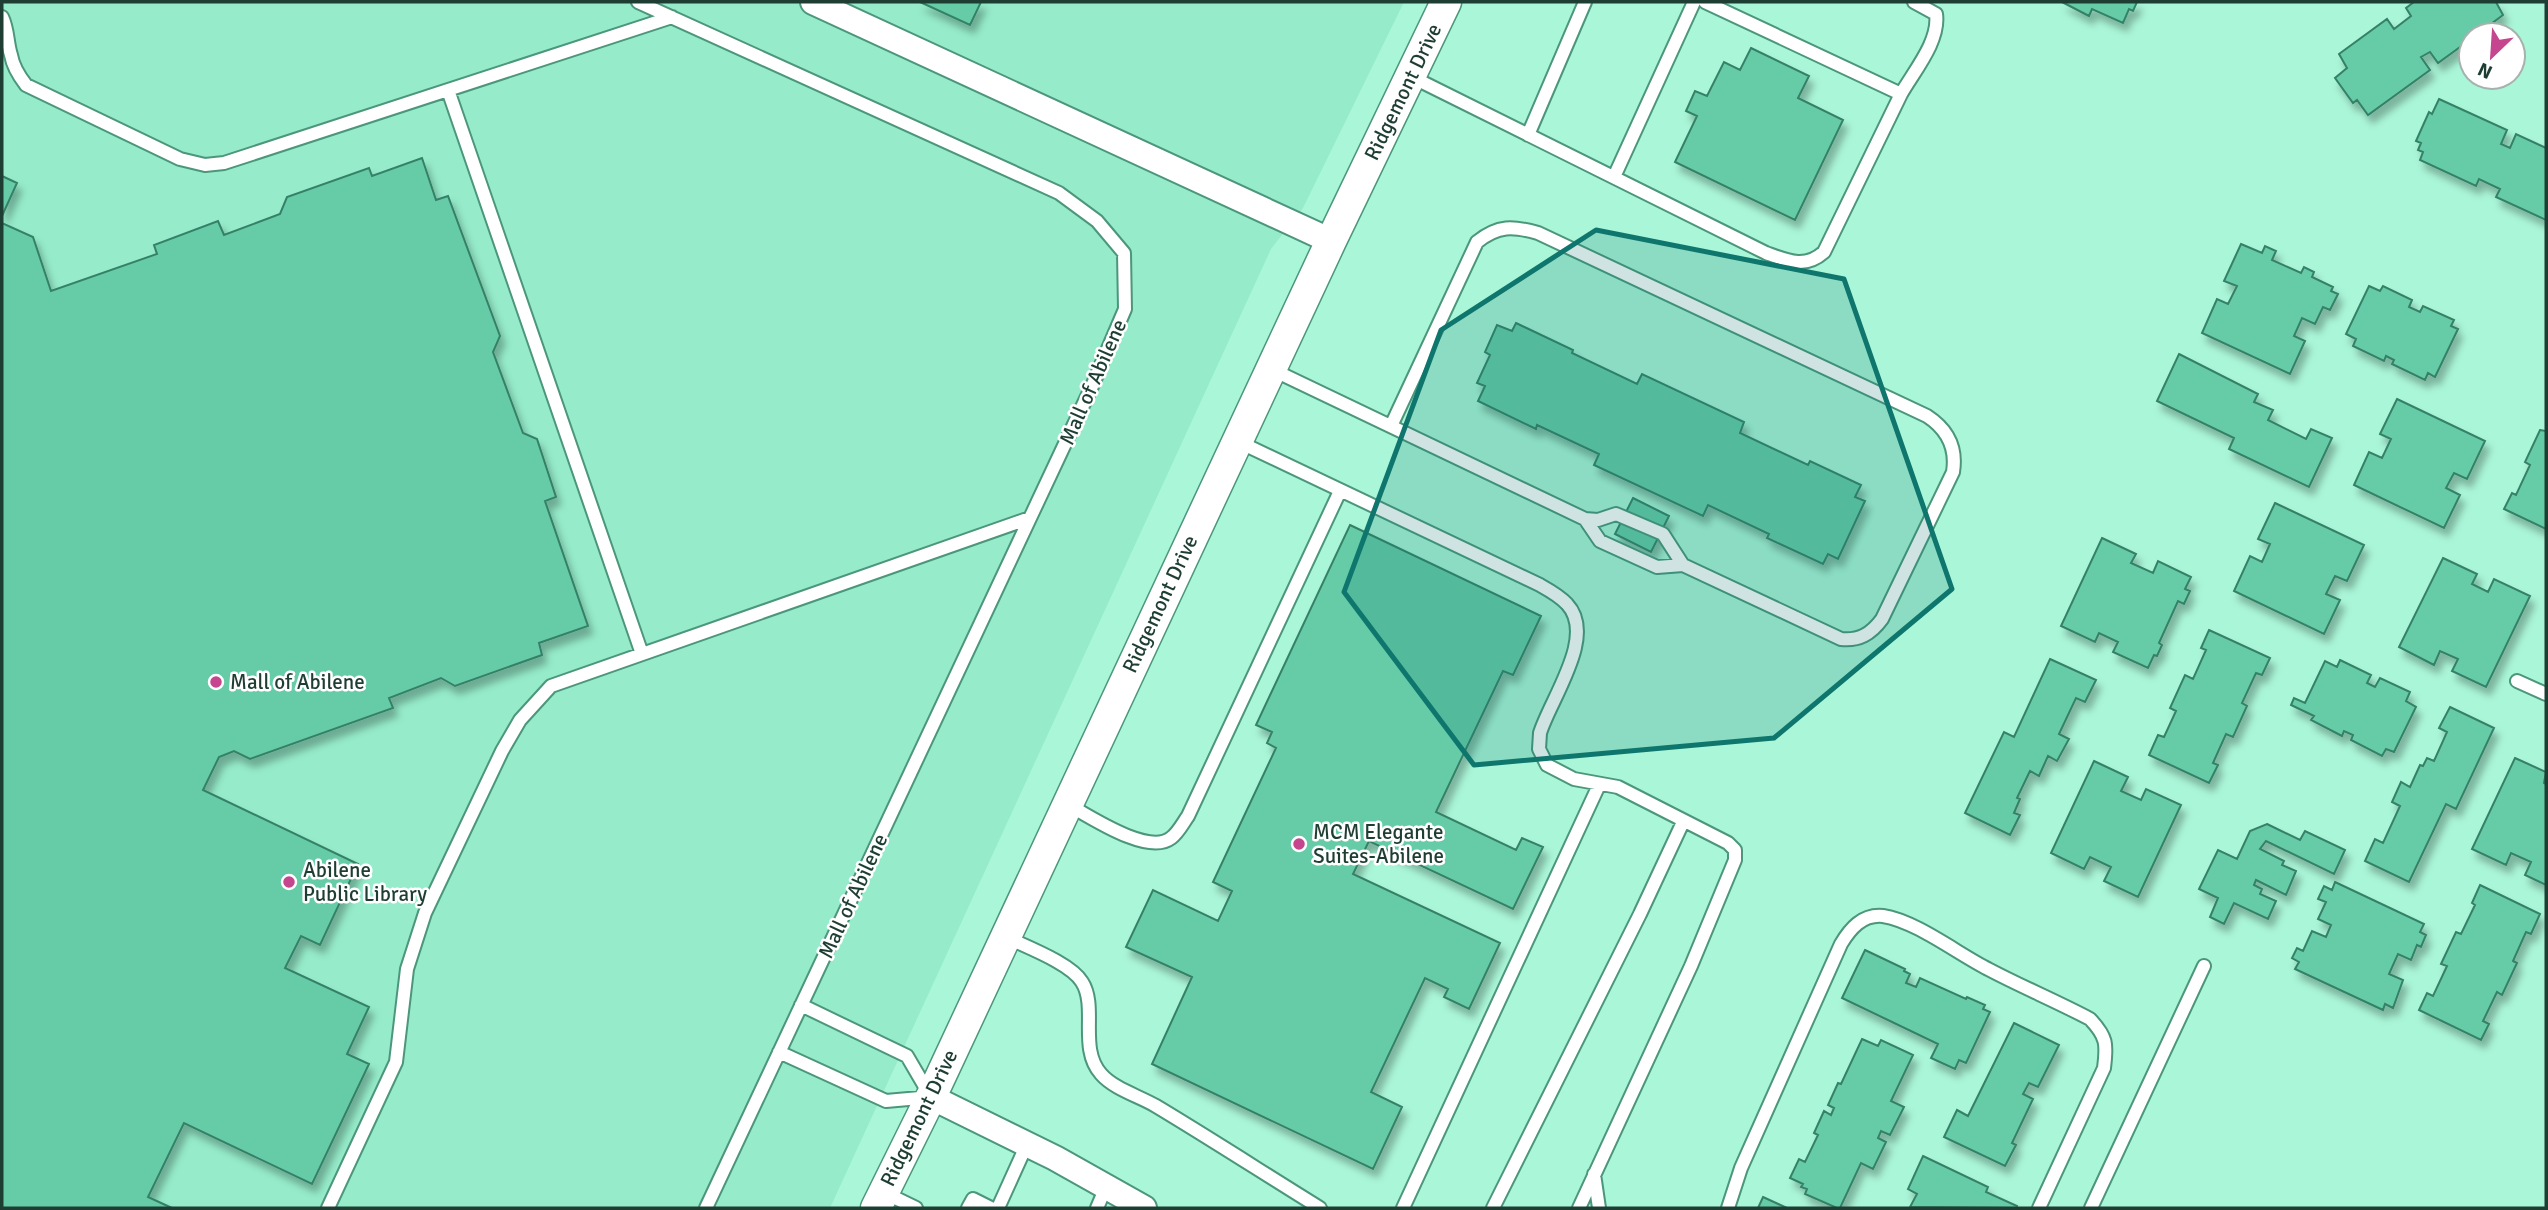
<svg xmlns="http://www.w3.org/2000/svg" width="2548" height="1210" font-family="Signika,sans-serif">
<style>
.built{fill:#95ebca}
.building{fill:#65cca7;stroke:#368168;stroke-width:2;filter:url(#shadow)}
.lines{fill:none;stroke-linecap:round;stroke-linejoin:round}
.service-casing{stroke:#4c967c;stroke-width:16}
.minor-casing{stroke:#4c967c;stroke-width:28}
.tertiary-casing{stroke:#4c967c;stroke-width:33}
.service{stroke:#fff;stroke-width:12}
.minor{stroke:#fff;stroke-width:24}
.tertiary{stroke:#fff;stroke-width:30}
.marked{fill:#0f766e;fill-opacity:0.2;stroke:#0f766e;stroke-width:5;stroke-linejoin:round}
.poi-dot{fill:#c5458f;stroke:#fff;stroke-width:2.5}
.labels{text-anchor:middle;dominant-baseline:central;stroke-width:5;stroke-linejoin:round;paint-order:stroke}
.street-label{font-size:21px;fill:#1f3e33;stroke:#fff}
.poi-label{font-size:21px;fill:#1f3e33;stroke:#fff;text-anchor:start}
</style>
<defs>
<filter id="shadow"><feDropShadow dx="4.5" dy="8" stdDeviation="3.5" flood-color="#0004"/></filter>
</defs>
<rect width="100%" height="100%" fill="#aaf6d8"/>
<!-- built -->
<path class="built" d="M2,2H1404L1303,208L1271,249L830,1208H2Z"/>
<!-- building -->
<path class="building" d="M920,2H981L970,25Z
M2062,2H2137L2133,11L2129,9L2123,23L2092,9L2089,16Z
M2414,2H2496L2503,15L2476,35H2471V39L2438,63L2430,52L2421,57L2430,70L2368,115L2357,100L2353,103L2335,78L2347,68L2339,54L2387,19L2394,29L2411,16L2406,8Z
M1751,48L1809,76L1798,98L1843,120L1795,220L1675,162L1697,116L1686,111L1695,91L1707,96L1724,62L1740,70Z
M2439,99L2507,130L2501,144L2510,148L2516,134L2546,148V220L2496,197L2500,189L2479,179L2476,186L2420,160L2423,152L2418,150L2421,143L2416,141L2429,112L2432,114Z
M422,158L436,200L448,196L500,336L493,352L523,433L537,439L556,497L545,501L588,626L539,643L542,655L455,686L441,678L389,698L393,708L250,759L234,751L219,757L203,790L358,864L320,945L301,936L285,968L369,1007L347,1054L369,1064L312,1184L184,1123L148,1197L172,1208H2V223L33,237L51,291L157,254L154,245L218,221L224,235L280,214L287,197L369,168L372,176Z
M2,176L17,183L2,216Z
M2241,244L2262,253L2265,246L2276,251L2272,260L2301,273L2304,267L2314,272L2312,277L2333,287L2331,291L2338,294L2330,310L2323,307L2315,324L2302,318L2294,336L2305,341L2290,374L2202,333L2217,299L2228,304L2237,286L2224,281Z
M2369,286L2380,291L2383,286L2412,300L2409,307L2420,312L2423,306L2454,320L2451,326L2458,329L2435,377L2428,373L2425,380L2392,364L2394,360L2386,356L2384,361L2353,346L2356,339L2346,334Z
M1516,323L1573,350L1572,353L1637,384L1642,374L1744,422L1740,433L1808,465L1810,461L1861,485L1855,497L1865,501L1838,559L1828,554L1823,564L1767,538L1769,534L1708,505L1703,516L1594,465L1599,454L1537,425L1536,429L1478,401L1485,386L1477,383L1490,355L1485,352L1497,325L1512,331Z
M2179,354L2258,394L2254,402L2273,410L2268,420L2306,439L2311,429L2332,438L2309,487L2229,449L2234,438L2157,401Z
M2397,399L2485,441L2467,479L2454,473L2446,488L2460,495L2444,528L2354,485L2369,452L2382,458L2391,439L2380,434Z
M2540,430L2546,431V529L2504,509L2512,493L2516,495L2530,465L2525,462Z
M1633,498L1669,516L1651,552L1615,534Z
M2275,503L2364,545L2347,581L2335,576L2326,594L2340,600L2324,634L2234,591L2250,556L2262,562L2270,544L2258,539Z
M1350,525L1541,616L1513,675L1503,671L1436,812L1516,850L1522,838L1543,847L1513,909L1369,841L1353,874L1500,943L1469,1009L1444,997L1448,989L1425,978L1371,1092L1402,1107L1373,1169L1152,1064L1192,977L1126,947L1153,890L1218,921L1232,891L1213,882L1276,748L1267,743L1272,732L1256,725Z
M2102,538L2136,554L2131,563L2153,573L2158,561L2191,577L2185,589L2190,591L2184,604L2178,601L2159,643L2162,645L2157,656L2154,655L2148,668L2113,652L2118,642L2099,633L2095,642L2061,626Z
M2443,558L2477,574L2472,584L2488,592L2494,579L2530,596L2486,687L2452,671L2458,659L2440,651L2434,665L2399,647Z
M2209,630L2270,658L2262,675L2256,673L2242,703L2247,706L2233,737L2226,734L2213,763L2218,765L2209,783L2149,755L2158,735L2164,737L2176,711L2170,708L2185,675L2193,679L2206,650L2201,648Z
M2050,659L2096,680L2085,702L2076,698L2059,734L2069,739L2057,761L2048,756L2039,776L2030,771L2017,798L2020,799L2014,813L2020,815L2010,835L1965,813L2004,732L2014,737Z
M2340,660L2371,675L2367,683L2375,687L2380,678L2410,692L2406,701L2416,707L2394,752L2386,749L2382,756L2351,740L2353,735L2344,731L2342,736L2311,720L2314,716L2291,705L2294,698L2305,703L2325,661L2337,667Z
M2450,707L2494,728L2456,809L2446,804L2409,882L2365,861L2375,839L2383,843L2400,806L2392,802L2401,782L2410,787L2420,765L2423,766L2427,758L2434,761L2447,732L2439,728Z
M2515,758L2546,772L2544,783L2546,784V885L2525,875L2531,862L2511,853L2506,865L2472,849Z
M2094,761L2128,777L2121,791L2141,800L2146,789L2181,805L2138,897L2104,881L2111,867L2090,857L2084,869L2051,853Z
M2267,824L2300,840L2305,831L2345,850L2334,874L2266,841L2260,849L2284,861L2282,865L2296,871L2286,895L2256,880L2254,885L2262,889L2260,894L2276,901L2268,919L2234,903L2224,924L2210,917L2218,898L2199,889L2218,850L2237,859L2250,831Z
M2335,882L2424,924L2420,932L2426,935L2421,947L2417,945L2411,960L2398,954L2389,974L2403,980L2393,1008L2385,1004L2383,1010L2295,969L2299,962L2292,958L2297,948L2303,951L2312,931L2326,937L2331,925L2318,919L2326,902L2318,899L2324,886L2332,890Z
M2480,885L2540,914L2531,934L2526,932L2513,961L2517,963L2502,995L2497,992L2483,1021L2489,1024L2481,1040L2419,1010L2427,993L2433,996L2447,966L2441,964L2456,932L2461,934L2475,905L2472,903Z
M1865,950L1905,969L1904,971L1910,974L1906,983L1916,987L1920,978L1966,999L1967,997L1985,1005L1983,1009L1990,1012L1966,1063L1959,1060L1955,1069L1931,1058L1938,1044L1842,998Z
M2014,1023L2059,1045L2038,1087L2029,1083L2023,1094L2033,1099L2012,1143L2016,1145L2005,1166L1944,1137L1957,1110L1968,1116Z
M1862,1039L1878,1046L1881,1040L1913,1055L1891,1101L1904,1107L1890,1135L1881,1131L1878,1138L1886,1142L1873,1169L1861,1163L1840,1208H1837L1805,1194L1807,1189L1801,1187L1803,1184L1790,1178L1799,1159L1805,1162L1818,1135L1814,1133L1824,1111L1831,1115L1834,1108L1828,1105L1838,1083L1841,1084Z
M1923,1156L1988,1187L1986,1192L2017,1206L2016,1208L1910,1207L1917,1194L1908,1189Z
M1763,1197L1787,1208H1758Z"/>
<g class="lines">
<defs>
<path id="service" d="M638,2L1059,193L1097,221L1124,253L1125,309L1093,384L706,1208
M2,17C8,29 7,43 11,55C13,67 19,76 26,85L180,159L205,165L224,163L672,17
M1410,76L1766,253C1788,261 1805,269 1824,252L1901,94L1705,2
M448,90L642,654
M1901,94C1914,71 1940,41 1936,14L1914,2
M1528,135L1585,2
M1614,177L1694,2
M1271,369L1585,519L1598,520L1616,514L1663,534L1683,565L1841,639C1859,641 1871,634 1882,619L1953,472C1957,447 1947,429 1927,416L1538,233C1513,226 1498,225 1477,242L1391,426
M1237,441L1540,585C1549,590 1560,596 1567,604C1597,636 1551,698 1540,733L1539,749L1547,765L1574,779L1618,787L1728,843L1735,850V860L1691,966L1579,1208
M1585,519L1600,541L1657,567L1683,565
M2517,681L2546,694
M1067,804C1089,816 1148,856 1171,838C1178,833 1183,823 1188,816L1340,491
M1004,936C1024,946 1071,963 1082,982C1098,1007 1078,1048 1101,1074C1114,1089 1139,1096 1156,1106C1211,1139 1265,1174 1320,1208
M779,1052L886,1101L931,1097L907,1056L801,1005
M1594,1174L1599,1208
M883,1192L916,1208
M328,1208L396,1062L407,969L425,913L502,751L520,720L551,686L1030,518
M968,1208L973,1199L991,1208
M998,1208L1027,1144
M1097,1208L1106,1187
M1403,1208L1599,785
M1493,1208L1640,914L1683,822
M1728,1208L1741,1168L1841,944C1850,929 1862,914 1883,916C1916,921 1958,954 1988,969C2022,987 2056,1001 2090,1019C2107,1037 2107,1044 2104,1068L2039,1208
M2091,1208L2204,966"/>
<path id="minor" d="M813,2L1331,241
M931,1097L1055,1158L1144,1208"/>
<path id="tertiary" d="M876,1208L931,1097L1331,241L1446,2"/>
</defs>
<!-- service casing -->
<use href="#service" class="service-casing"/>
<!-- minor casing -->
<use href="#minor" class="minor-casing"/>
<!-- tertiary casing -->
<use href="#tertiary" class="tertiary-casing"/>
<!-- service -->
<use href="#service" class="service"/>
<!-- minor -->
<use href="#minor" class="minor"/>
<!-- tertiary -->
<use href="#tertiary" class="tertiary"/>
</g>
<!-- marked area -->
<path class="marked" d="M1596,230L1844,279L1952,589L1774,738L1474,765L1344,592L1441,330Z"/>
<!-- markers -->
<g class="poi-dot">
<circle cx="216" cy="682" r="7"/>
<circle cx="1299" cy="844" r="7"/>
<circle cx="289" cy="882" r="7"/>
</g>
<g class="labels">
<!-- street labels -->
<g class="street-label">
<text transform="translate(1403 92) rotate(-64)">Ridgemont Drive</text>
<text transform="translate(1093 382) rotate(-66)">Mall of Abilene</text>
<text transform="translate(1160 604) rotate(-65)">Ridgemont Drive</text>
<text transform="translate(853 896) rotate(-65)">Mall of Abilene</text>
<text transform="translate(919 1118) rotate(-64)">Ridgemont Drive</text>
</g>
<!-- poi labels -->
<g class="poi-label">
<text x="230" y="682">Mall of Abilene</text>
<text x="1313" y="832">MCM Elegante<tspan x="1313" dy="24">Suites-Abilene</tspan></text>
<text x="303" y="870">Abilene<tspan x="303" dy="24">Public Library</tspan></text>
</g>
</g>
<!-- border -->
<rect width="2548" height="1210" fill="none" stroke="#1f3e33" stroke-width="7"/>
<!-- north arrow -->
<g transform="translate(2492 56) rotate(205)"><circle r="33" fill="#ffffff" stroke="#a5b2ad" stroke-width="2"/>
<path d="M0-5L12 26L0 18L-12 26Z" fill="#c5458f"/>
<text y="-10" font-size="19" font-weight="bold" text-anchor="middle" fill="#1f3e33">N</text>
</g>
</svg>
